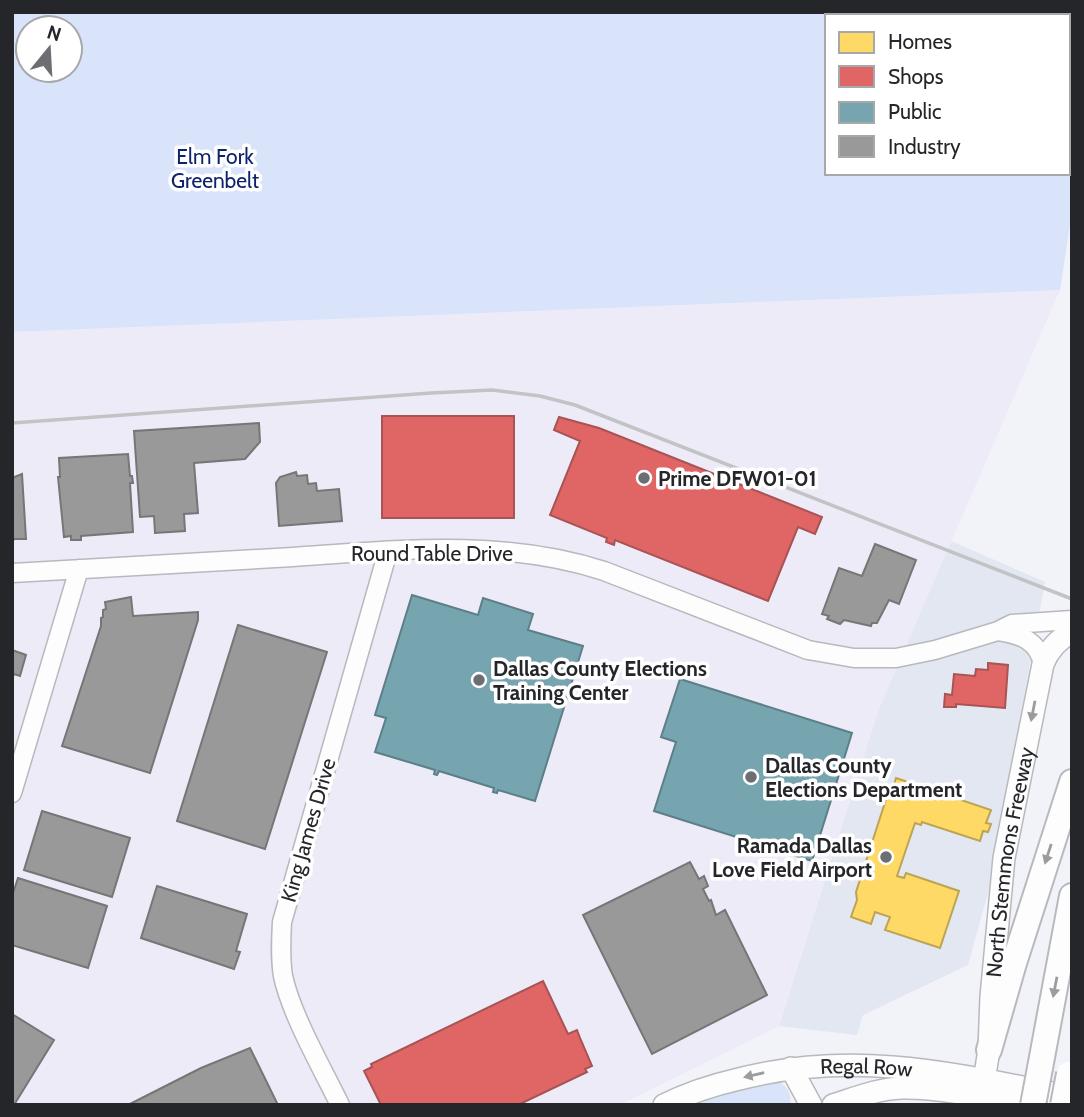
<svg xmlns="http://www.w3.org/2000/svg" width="1084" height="1117" font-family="Cabin,sans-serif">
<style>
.built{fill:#e2e7f1}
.industrial{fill:#eeebf9}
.green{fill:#d9e4fb;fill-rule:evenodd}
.homes{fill:#ffd966;stroke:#bda354;stroke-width:2}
.shops{fill:#e06666;stroke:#a85354;stroke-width:2}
.public{fill:#76a5af;stroke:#5d7f87;stroke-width:2}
.industry{fill:#999;stroke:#767677;stroke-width:2}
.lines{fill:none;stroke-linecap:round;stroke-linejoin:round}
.minor-casing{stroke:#b7b9bc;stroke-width:21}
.major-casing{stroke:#b7b9bc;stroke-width:24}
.highway-casing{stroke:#b7b9bc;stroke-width:28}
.minor{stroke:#fdfdfe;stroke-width:18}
.major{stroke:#fdfdfe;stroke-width:21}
.highway{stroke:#fdfdfe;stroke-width:24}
.rail{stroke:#c2c3c4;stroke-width:3.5}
.highway-bridge-casing{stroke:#b7b9bc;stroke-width:28;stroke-linecap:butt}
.highway-bridge{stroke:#fdfdfe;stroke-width:24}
.oneway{fill:#9b9c9e}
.poi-dot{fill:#6c6e71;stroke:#fff;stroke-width:2.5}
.labels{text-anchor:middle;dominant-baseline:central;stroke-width:7;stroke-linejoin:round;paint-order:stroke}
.park-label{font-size:21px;fill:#0d236c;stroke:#fff}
.poi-label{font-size:21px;font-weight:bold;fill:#242629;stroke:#fff;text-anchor:start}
.street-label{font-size:21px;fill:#242629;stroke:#fff}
</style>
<rect width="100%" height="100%" fill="#f1f3f8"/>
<!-- built -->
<path class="built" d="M951,541L1045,582L988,893L968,965L863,1015L857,1035L779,1026L878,711Z"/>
<!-- industrial -->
<path class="industrial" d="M1060,290L878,711L779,1026L620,1105H12V332Z"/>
<!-- green -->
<path class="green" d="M12,12H1072V212L1060,290L12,332ZM827,16H1068V173H827ZM28,28H70V70H28Z
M774,1080C786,1084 792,1092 790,1105H684Z"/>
<!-- homes -->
<path class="homes" d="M896,778L991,810L986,823L991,824L988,832L983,831L980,841L922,822L921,825L915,823L897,876L904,878L906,873L959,891L940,948L885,930L890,917L875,912L871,924L851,917L857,900L856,892L890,787L893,788Z"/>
<!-- shops -->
<path class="shops" d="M382,416H514V518H382Z
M559,417L599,428L822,517L815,534L798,527L768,601L615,540L614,545L606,542L607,538L550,515L580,441L554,430Z
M988,663L1008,665L1005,708L956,704V707H944L945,694L952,695L954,674L975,676L976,669L988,670Z
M543,981L568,1034L577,1030L580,1038L592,1066L585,1069L587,1072L518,1105H381L364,1071L372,1067L371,1064Z"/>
<!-- public -->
<path class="public" d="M412,595L478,615L483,598L533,614L528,630L583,646L535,801L498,790L497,793L493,792L494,788L439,771L437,775L434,774L435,770L375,752L386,718L375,715Z
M680,679L852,733L812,861L654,811L676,742L661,737Z"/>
<!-- industry -->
<path class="industry" d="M259,423L260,442L245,459L194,463L198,513L184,514L185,531L155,533L154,516L140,517L134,431Z
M128,454L130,476H132L133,483H130L133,532L81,536V540H71V536L64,537L58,477H60L59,458Z
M296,472L297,476L307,475L308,484L316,483L317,491L339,489L342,521L279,526L276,483L280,477Z
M22,474L26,539H14L12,543V478Z
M875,544L916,560L899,604L889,600L877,623H872L871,626L844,620L840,624L827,619L829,616L822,614L839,568L862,576Z
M131,597L133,616L198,612V620L150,773L62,746L101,626V618L103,617V610L106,609L105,602Z
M238,625L327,652L265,849L177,821Z
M12,650L26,655L20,676L14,674L12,678Z
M42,811L130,838L112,897L24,870Z
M690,862L699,879L704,876L708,886L703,889L709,901L711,900L716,915L725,910L767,995L652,1054L583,915Z
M18,878L107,906L88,968L12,945V896Z
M157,886L247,914L236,951L240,952L234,969L141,938Z
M12,1014L54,1040L14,1105H12Z
M250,1048L278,1105H128L201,1068Z"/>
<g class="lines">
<defs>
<path id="minor" d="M12,573C106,568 200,562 293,557C397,550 503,538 604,571L808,650L854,658H896L935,650L998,631L1012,624L1072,620
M998,631C1019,634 1038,640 1043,664
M12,793L79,569
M340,1105C322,1068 291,1014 283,976C280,958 281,940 282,922L388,551"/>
<g id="major">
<path d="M791,1068L811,1105"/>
<path id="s1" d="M664,1105C688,1093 713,1085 739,1079C857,1049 956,1074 1072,1097"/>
<path d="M833,1105C855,1098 877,1089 901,1088C940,1087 981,1097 1019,1105"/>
<path id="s2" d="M980,1105L989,1050L991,997L1004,858L1043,664C1049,649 1058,639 1072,632"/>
</g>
<path id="highway" d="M989,1050L1014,963L1072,782
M1040,1068L1072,896"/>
</defs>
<!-- minor casing -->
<use href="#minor" class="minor-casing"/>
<!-- major casing -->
<use href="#major" class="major-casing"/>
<!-- highway casing -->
<use href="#highway" class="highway-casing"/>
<!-- minor -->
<use href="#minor" class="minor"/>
<!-- major -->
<use href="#major" class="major"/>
<!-- highway -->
<use href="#highway" class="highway"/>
<!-- rail -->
<path class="rail" d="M12,423L431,393L492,390L540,396L575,405L1072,599"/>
<defs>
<path id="highway-bridge" d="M1033,1105L1040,1068
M1063,1105L1069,1074"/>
</defs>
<!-- highway-bridge casing -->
<use href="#highway-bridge" class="highway-bridge-casing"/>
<!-- highway-bridge -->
<use href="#highway-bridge" class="highway-bridge"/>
</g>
<!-- one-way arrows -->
<defs><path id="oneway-solid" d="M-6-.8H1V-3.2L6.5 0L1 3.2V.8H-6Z" transform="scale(1.75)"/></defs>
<g class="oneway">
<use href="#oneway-solid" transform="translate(1033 711) rotate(101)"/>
<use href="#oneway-solid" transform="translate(1048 854) rotate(108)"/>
<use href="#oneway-solid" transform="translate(1055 987) rotate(101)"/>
<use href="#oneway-solid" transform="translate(754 1075) rotate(167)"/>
</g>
<!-- markers -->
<g class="poi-dot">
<circle cx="644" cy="478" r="7"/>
<circle cx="479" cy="680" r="7"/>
<circle cx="751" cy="777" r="7"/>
<circle cx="886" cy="857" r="7"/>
</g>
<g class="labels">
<!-- park labels -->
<g class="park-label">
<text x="215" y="156">Elm Fork<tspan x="215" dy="24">Greenbelt</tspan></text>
</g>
<!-- poi labels -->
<g class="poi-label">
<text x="658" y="478">Prime DFW01-01</text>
<text x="493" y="668">Dallas County Elections<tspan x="493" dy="24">Training Center</tspan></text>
<text x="765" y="765">Dallas County<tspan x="765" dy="24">Elections Department</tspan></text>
<text x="872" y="845" text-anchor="end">Ramada Dallas<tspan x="872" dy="24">Love Field Airport</tspan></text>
</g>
<!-- street labels -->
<g class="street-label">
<text x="432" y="553">Round Table Drive</text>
<text transform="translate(308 830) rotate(-74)">King James Drive</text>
<text stroke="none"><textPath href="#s2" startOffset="245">North Stemmons Freeway</textPath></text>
<text stroke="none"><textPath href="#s1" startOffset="208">Regal Row</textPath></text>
</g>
</g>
<!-- border -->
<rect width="1084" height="1117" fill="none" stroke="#242629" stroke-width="28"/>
<!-- legend -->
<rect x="825" y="14" width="245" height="161" fill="#ffffff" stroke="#a7a8a9" stroke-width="2"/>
<rect x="839" y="32" width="35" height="21" fill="#ffd966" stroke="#a7a8a9" stroke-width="2"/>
<text x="888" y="49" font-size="21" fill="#242629">Homes</text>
<rect x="839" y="66" width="35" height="21" fill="#e06666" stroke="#a7a8a9" stroke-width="2"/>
<text x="888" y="84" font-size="21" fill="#242629">Shops</text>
<rect x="839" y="102" width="35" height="21" fill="#76a5af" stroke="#a7a8a9" stroke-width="2"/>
<text x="888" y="119" font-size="21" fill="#242629">Public</text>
<rect x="839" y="136" width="35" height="21" fill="#999999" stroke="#a7a8a9" stroke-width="2"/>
<text x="888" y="154" font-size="21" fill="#242629">Industry</text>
<!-- north arrow -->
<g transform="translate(49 49) rotate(18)"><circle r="33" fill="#ffffff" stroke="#a7a8a9" stroke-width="2"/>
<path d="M0-5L12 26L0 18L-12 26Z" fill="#6c6e71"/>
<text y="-10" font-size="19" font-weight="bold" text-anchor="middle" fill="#242629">N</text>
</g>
</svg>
